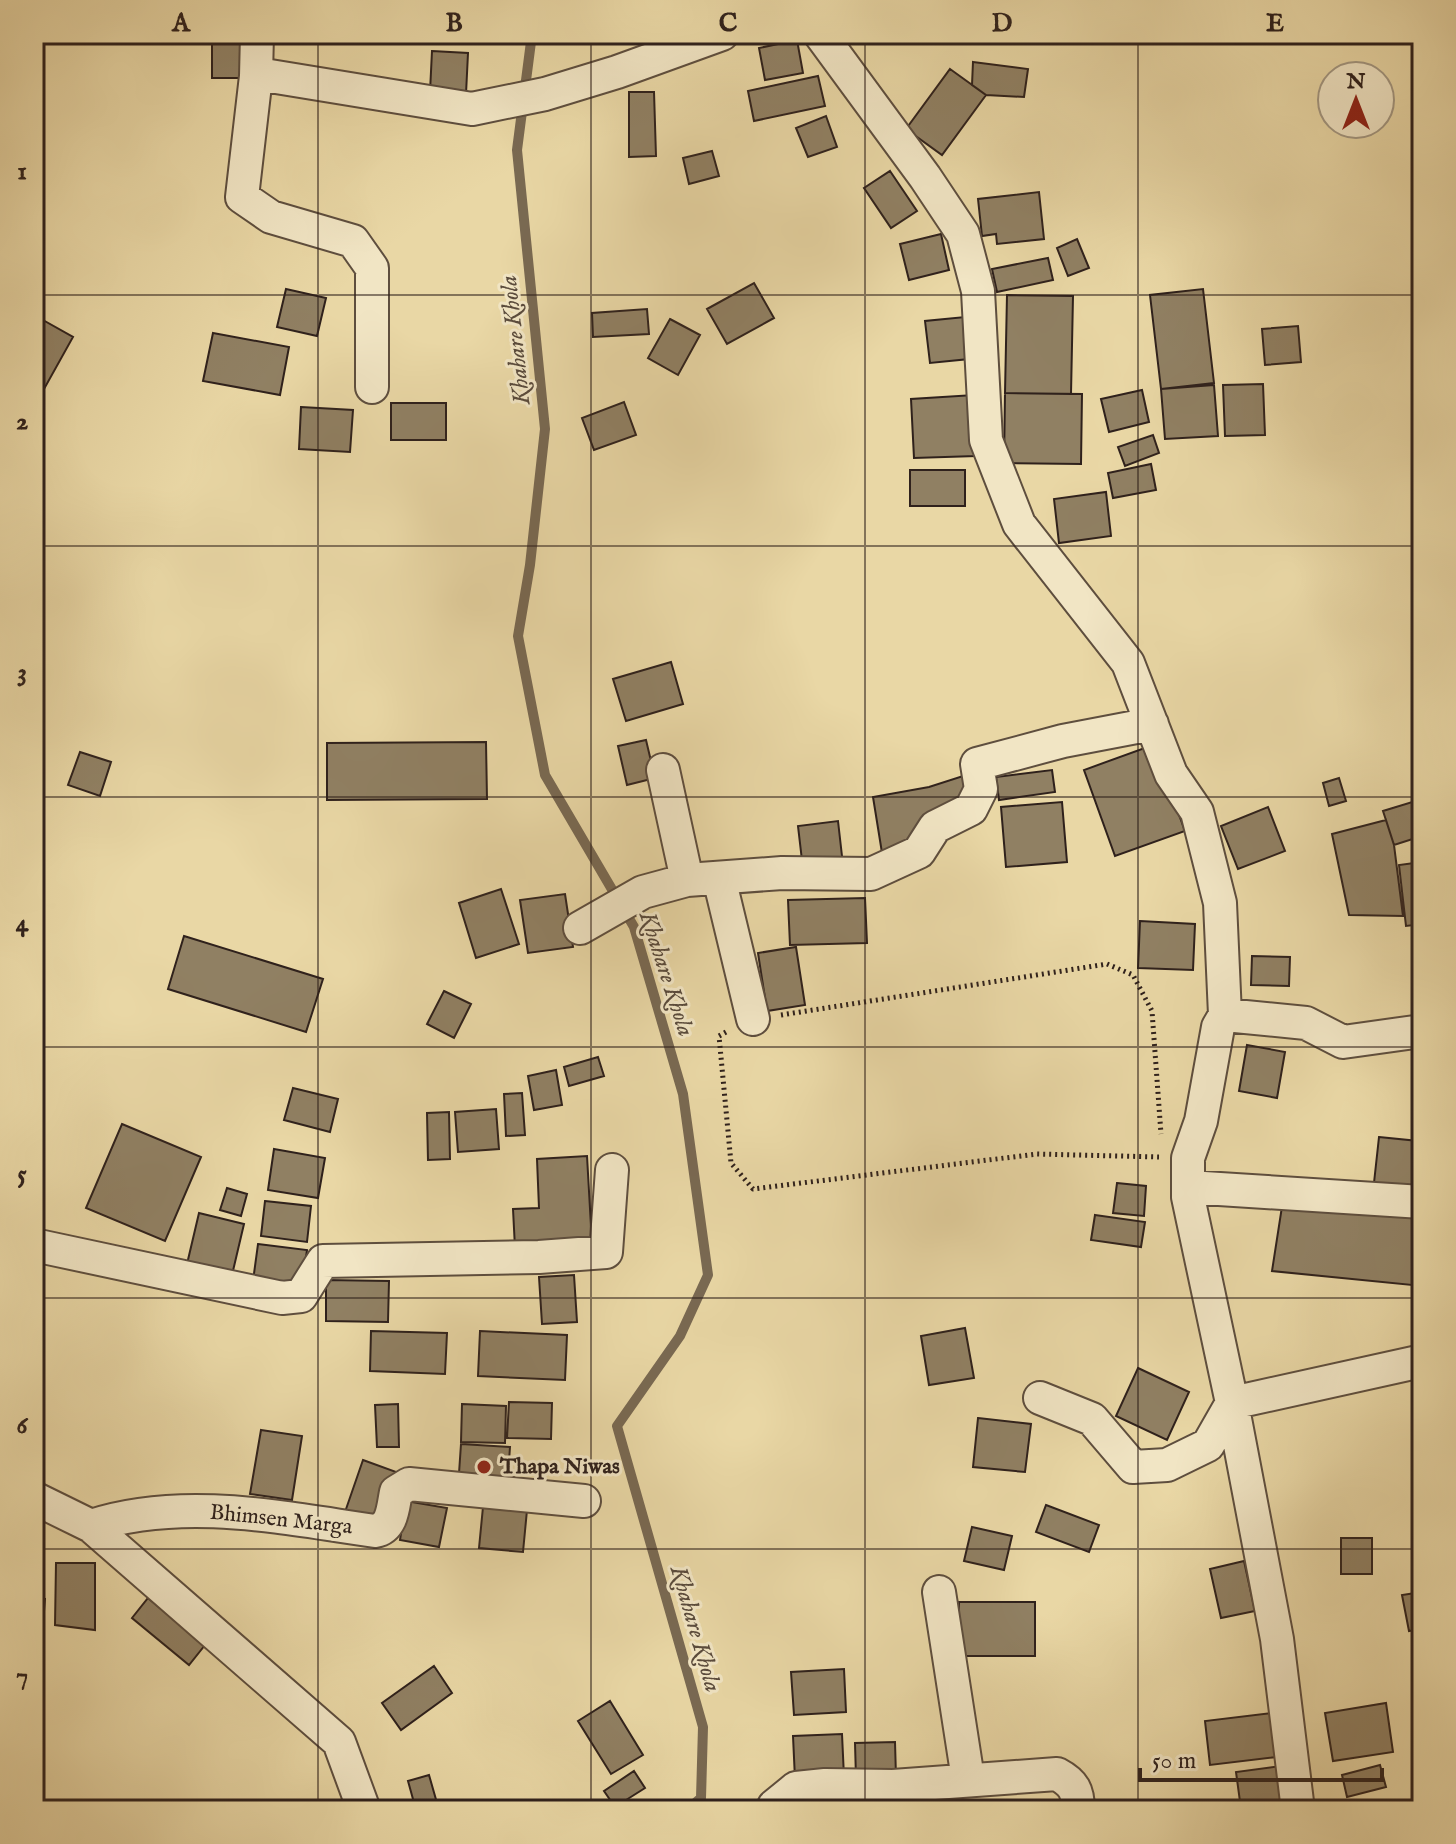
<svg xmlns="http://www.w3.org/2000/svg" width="1456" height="1844" font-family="'IM FELL English',serif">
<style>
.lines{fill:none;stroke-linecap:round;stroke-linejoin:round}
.stream{stroke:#796952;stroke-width:10}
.building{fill:#908063;stroke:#2f211c;stroke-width:2}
.minor-casing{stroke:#5e4e3e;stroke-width:36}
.path{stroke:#2f211c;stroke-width:5;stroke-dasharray:2 4;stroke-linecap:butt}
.minor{stroke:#f1e5c4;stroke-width:32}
.grid{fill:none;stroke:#2f211c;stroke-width:2;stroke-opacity:0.55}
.poi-dot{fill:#8f2418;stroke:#f1e5c4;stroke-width:3}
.labels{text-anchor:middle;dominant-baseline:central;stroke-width:6;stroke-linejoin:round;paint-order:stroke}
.poi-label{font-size:22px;font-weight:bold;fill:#2f211c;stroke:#f1e5c4;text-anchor:start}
.street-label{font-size:22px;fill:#2f211c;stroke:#f1e5c4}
.water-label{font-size:24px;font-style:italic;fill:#5a4b3c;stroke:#f1e5c4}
.neatline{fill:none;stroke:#2f211c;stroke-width:3}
.grid-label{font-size:26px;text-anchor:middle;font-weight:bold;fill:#2f211c}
</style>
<rect width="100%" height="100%" fill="#e9d7a5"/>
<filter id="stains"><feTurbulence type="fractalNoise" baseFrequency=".0025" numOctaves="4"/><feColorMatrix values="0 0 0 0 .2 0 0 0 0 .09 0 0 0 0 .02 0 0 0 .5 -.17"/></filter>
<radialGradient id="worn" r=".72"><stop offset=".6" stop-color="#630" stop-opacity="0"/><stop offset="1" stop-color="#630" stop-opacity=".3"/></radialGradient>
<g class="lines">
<!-- stream -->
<path class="stream" d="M532,34L517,150L545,429L530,565L518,636L545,775L634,927L683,1094L708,1275L680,1336L617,1426L703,1727L701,1798L687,1810"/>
</g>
<!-- building -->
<path class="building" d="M212,34H244V78H212Z
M797,40L803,73L765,80L759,48Z
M432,51L468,53L466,94L430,92Z
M973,62L1028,69L1024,97L986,95L972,85Z
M950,69L986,95L942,155L906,129Z
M818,76L825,106L754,121L748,91Z
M629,92H654L656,156L629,157Z
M826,116L837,147L808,157L796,128Z
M712,151L719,176L689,184L683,158Z
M890,171L917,211L891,228L864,188Z
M1039,192L1044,239L997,244L996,234L982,236L978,199Z
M941,234L949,270L909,280L900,244Z
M1077,239L1089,268L1068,276L1057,248Z
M1048,258L1053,280L997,292L992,269Z
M754,283L774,318L727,344L707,309Z
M286,289L326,298L317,336L277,327Z
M1203,289L1214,383L1161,389L1150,295Z
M1007,295L1073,296L1071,394L1005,393Z
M647,309L649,334L593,337L592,313Z
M34,315L73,337L34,407Z
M965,317L969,359L930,363L925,321Z
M670,319L700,335L678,375L648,358Z
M1298,326L1301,362L1265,365L1262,329Z
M213,333L289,347L280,395L203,381Z
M1263,384L1265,435L1225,436L1223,385Z
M1214,385L1218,436L1165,439L1161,389Z
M1142,390L1149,422L1109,432L1101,399Z
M1005,393L1082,394L1081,464L1004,463Z
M974,395L976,456L914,458L911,399Z
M624,402L636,435L594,450L582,418Z
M391,403H446V440H391Z
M301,407L353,410L350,452L299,449Z
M1153,435L1159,453L1125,466L1118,447Z
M1151,464L1156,490L1113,498L1108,473Z
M910,470H965V506H910Z
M1106,492L1111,536L1059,543L1054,499Z
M671,662L683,704L626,721L613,679Z
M646,740L655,778L627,785L618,746Z
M486,742L487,799L327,800V743Z
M1153,745L1185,831L1115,856L1084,770Z
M80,752L111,762L100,796L68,785Z
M1052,770L1055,792L999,800L996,777Z
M963,776L967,803L883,859L873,797L929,787Z
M1339,778L1346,801L1329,806L1323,783Z
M1422,799V836L1394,845L1383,811Z
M1062,802L1067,862L1006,867L1001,807Z
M1268,807L1285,851L1238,869L1221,826Z
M1386,820L1394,845L1403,916L1349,915L1332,834Z
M838,821L843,865L803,869L798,826Z
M1422,862V924L1406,926L1399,865Z
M501,889L519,944L476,958L459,903Z
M565,894L573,947L528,953L520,900Z
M865,898L867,943L790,945L788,900Z
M1140,921L1195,924L1193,970L1138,968Z
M184,936L323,979L306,1032L168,989Z
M796,947L805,1005L767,1011L758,953Z
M1252,956L1290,957L1289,986L1251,985Z
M444,991L471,1004L454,1038L427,1024Z
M1247,1045L1285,1052L1277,1098L1239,1091Z
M598,1057L604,1076L569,1086L564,1067Z
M556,1070L562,1105L534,1110L528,1076Z
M293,1088L338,1099L330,1132L284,1120Z
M522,1093L525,1135L506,1136L504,1094Z
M496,1109L499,1149L458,1152L455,1112Z
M449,1112L450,1159L428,1160L427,1113Z
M122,1124L201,1157L165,1241L86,1208Z
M1379,1137L1418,1141L1412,1196L1373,1192Z
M274,1149L325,1158L318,1198L268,1190Z
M587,1156L592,1244L515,1248L513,1209L539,1208L537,1159Z
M1117,1183L1146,1186L1144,1216L1113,1213Z
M227,1188L247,1194L241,1216L220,1210Z
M1283,1200L1422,1210V1286L1272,1271Z
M265,1201L311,1206L307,1242L261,1236Z
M199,1213L244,1224L232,1275L187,1264Z
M1095,1215L1145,1222L1141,1247L1091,1240Z
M258,1244L307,1250L302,1288L253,1281Z
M574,1275L577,1322L542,1324L539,1277Z
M326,1280L389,1281L388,1322L326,1321Z
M965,1328L974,1378L929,1385L921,1336Z
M371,1331L447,1333L445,1374L370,1371Z
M480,1331L567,1335L565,1380L478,1376Z
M1138,1368L1189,1392L1167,1440L1116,1416Z
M509,1402L552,1403L551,1439L507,1438Z
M398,1404L399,1447H377L375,1405Z
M462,1404L506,1406L505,1443L461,1442Z
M978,1418L1031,1424L1025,1472L973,1467Z
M261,1430L302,1436L292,1500L250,1494Z
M461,1444L510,1447L507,1490L458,1488Z
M363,1460L399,1473L382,1524L345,1512Z
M406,1501L447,1508L439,1547L400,1540Z
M1046,1505L1099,1525L1089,1552L1036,1532Z
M483,1507L527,1510L523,1552L479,1548Z
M972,1527L1012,1536L1004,1570L964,1561Z
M1341,1538H1372V1574H1341Z
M1244,1561L1255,1611L1221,1618L1210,1569Z
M56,1563H95V1630L55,1625Z
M1422,1592V1629L1409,1631L1402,1595Z
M34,1598L45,1599L41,1648H34Z
M148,1598L205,1645L189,1665L132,1618Z
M959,1602H1035V1656H959Z
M434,1666L452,1693L401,1730L382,1703Z
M844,1669L846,1712L794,1715L791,1672Z
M610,1701L643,1755L611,1774L578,1721Z
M1386,1703L1393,1752L1333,1761L1325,1713Z
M1272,1713L1277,1757L1210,1765L1205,1721Z
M842,1734L844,1777L795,1779L793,1736Z
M895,1742L896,1777L856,1778L855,1743Z
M1380,1765L1386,1787L1347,1797L1342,1775Z
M1281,1766L1286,1803L1241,1809L1236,1772Z
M634,1771L645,1788L615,1807L604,1791Z
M429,1775L439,1810H416L408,1781Z"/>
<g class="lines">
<defs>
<path id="minor" d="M820,34L925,177L963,234L978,291L986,440L1019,524L1128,663L1171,774L1197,812L1220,903L1225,1015L1218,1027L1201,1121L1188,1158V1197L1232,1403L1277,1639L1298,1810
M256,76L257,34
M372,387V268L353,241L271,217L242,197L256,76H270L472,109L545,94L617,72L722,34
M663,770L687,880L782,873L871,874L919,852L935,827L971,809L981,789L977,764L1063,741L1152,724
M719,878L753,1019
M580,928L643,892L687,880
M1225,1015L1306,1023L1343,1042L1422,1031
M1188,1187L1422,1202
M34,1245L282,1298L301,1296L323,1261L539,1257L606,1252L612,1170
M1040,1398L1092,1419L1133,1467L1167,1465L1208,1445L1232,1403L1422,1361
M34,1498L91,1526L339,1742L364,1810
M91,1526C183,1496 283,1518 375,1531C393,1528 393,1506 396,1492L409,1484L584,1501
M939,1592L968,1779
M773,1810L774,1806L796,1788L825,1785L893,1786L1057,1774C1074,1783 1078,1791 1078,1810"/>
</defs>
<!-- minor casing -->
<use href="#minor" class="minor-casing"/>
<!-- path -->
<path class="path" d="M781,1015L1107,964L1133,975L1152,1011L1161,1134
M726,1032L719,1036L731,1163L753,1189L1037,1154L1159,1157"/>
<!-- minor -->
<use href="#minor" class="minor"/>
</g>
<!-- grid -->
<path class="grid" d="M318,34V1810M591,34V1810M865,34V1810M1138,34V1810M34,295H1422M34,546H1422M34,797H1422M34,1047H1422M34,1298H1422M34,1549H1422"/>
<!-- markers -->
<circle class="poi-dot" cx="484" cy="1467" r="8"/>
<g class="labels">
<!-- poi labels -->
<g class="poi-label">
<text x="500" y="1467">Thapa Niwas</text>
</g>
<!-- street labels -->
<g class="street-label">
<text transform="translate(281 1520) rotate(6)">Bhimsen Marga</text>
</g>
<!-- water labels -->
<g class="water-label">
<text transform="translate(516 340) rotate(-96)">Khahare Khola</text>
<text transform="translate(666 974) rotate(72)">Khahare Khola</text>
<text transform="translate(695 1629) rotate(74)">Khahare Khola</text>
</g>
</g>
<!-- margin -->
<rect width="1456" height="1844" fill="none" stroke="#e9d7a5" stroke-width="88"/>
<!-- north arrow -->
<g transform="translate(1356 100)"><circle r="38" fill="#f1e5c4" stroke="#a39781" stroke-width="2"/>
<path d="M0-6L14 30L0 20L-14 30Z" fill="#8f2418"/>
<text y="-12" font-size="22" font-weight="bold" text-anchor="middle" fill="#2f211c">N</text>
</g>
<!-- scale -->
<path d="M1140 1768v12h242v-12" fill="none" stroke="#2f211c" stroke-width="4"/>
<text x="1152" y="1768" font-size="24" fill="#2f211c" stroke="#f1e5c4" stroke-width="6" paint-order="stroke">50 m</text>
<rect x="44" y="44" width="1368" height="1756" class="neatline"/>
<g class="grid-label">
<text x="181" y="31">A</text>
<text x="454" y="31">B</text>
<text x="728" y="31">C</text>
<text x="1002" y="31">D</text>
<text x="1275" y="31">E</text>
<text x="22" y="179">1</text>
<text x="22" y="429">2</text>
<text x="22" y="680">3</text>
<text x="22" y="931">4</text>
<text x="22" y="1182">5</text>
<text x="22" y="1433">6</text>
<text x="22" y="1684">7</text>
</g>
<rect width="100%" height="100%" filter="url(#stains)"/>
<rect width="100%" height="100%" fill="url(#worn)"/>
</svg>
